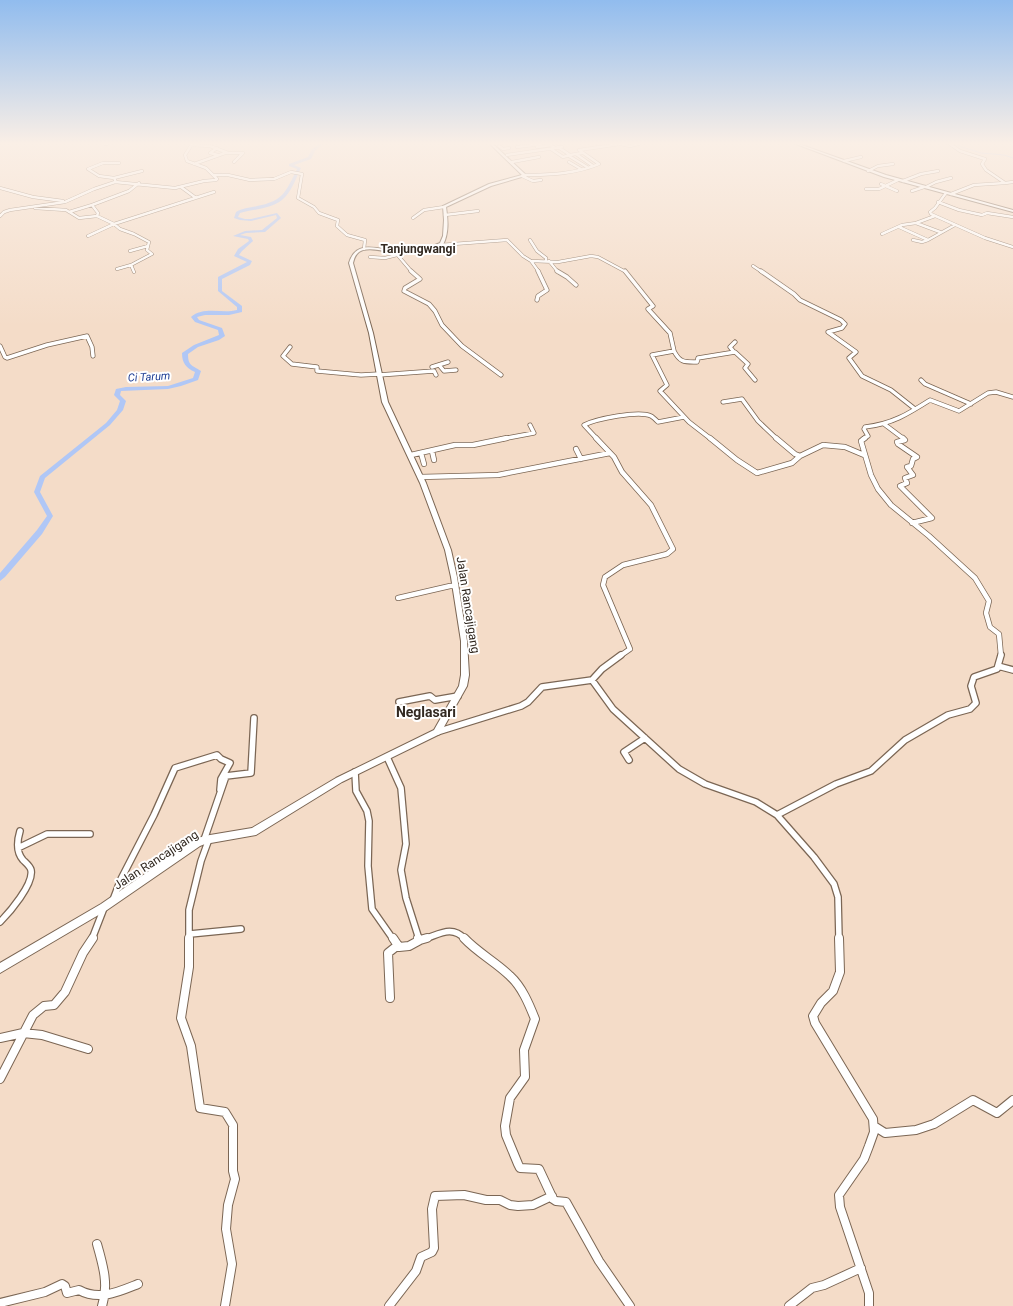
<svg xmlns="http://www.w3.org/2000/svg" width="1013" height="1306" font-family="Roboto,sans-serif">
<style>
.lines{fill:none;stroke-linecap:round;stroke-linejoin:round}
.stream{stroke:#b0c7f6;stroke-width:1}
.river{fill:#b0c7f6;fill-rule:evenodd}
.minor-far4-casing{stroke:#7b6654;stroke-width:3.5}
.minor-far3-casing{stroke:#7b6654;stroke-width:5}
.minor-far2-casing{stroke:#7b6654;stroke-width:6}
.minor-far1-casing{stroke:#7b6654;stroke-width:8}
.minor-casing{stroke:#7b6654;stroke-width:10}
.secondary-casing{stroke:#7b6654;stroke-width:2}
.minor-far4{stroke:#fff;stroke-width:2.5}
.minor-far3{stroke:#fff;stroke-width:3.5}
.minor-far2{stroke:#fff;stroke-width:4.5}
.minor-far1{stroke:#fff;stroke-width:5.5}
.minor{stroke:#fff;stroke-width:8}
.secondary{fill:#fff;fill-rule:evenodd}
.labels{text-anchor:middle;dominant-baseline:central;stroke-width:4;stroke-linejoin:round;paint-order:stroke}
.far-water-label{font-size:11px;font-style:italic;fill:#1b3b92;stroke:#fff}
.far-quarter-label{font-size:12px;font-weight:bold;fill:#322921;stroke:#fff}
.street-label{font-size:12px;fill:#322921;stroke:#fff}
.quarter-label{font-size:14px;font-weight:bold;fill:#322921;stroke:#fff}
</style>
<rect width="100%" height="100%" fill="#f4dcc8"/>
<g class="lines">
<!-- stream -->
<path class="stream" d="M953,144L981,153L1004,155L1013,158"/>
<!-- river -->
<path class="river" d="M319,144H323L315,151L311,159L294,165L301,168C296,178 291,193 282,200C271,209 253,209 240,213L238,217L245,219H251L277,213L281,218L265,232L246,233L240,235L251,237L253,241L242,251L239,255L252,261L250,265L222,279V291L242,306V312L229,315H205L197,317L199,320L222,328L225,336L219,340L198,347L188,354C188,366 192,365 201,371L198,380L181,386L168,389L121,391L120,395L126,401L123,410L110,425L45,478L40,492L53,516L42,534L5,577L0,581V573L37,530L47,516L34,492L40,476L106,423L117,410L120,401L114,395L116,389L126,387L168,386L193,378L195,372C186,368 182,363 182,353L194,345L219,335L218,330L195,322L191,317C203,306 223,314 237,310V307L218,291V277L247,262L234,256L238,249L249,241L248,239L233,236L245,231L262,230L277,218L276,215L251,221L240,220L234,218L236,212C242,208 250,208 257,206C284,201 286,191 297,169L289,166V164L308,157L312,149Z"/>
<defs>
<path id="minor-far4" d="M105,144H107
M192,144L185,155L187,161L206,168L213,175
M950,144L960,151L985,159L982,164L986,170L1005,183L974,185L951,194
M192,145L210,146L228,153
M499,146L503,149L509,148
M517,147L541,144
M537,147L551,145L555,148
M558,147L570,155L582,153
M217,148L210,153L218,155
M551,149L563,157L570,155
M576,154L593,166
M507,155L562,147
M569,156L587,167
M844,161L861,157
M512,162L539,157
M569,162L581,169
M194,164L225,153H243L234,162
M868,171L878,166L893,164
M524,175C550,175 575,174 599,164L579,150L620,144L630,146L639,144
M522,176L533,181L541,180
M114,178L142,171
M903,181L921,174L938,171
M116,182L114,178L99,176L88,169L103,163H119
M1005,183L1013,182
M881,184L897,191
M181,187L196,198
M926,187L936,182L951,178
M0,188L33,197L63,201
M866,189H879L898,180
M912,191L924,187
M946,193L935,208L930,212L931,214L985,238L1013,247
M938,202L959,210L982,215L987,213L1013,217
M35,208L66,210L79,218L97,216
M69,212L92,205
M445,215L478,211
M0,216L4,212L10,210L65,202L94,189L115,182L175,188L204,181L216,180L217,179L213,175H228L250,180L274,179L291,172L302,174L298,198L314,207L319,213L338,220L337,226L347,235L365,240L364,249
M413,218L424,210L444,207
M916,223L940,232
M899,227L928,240L955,225
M882,234L902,225L916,223L935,216
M88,236L114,224L214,192
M530,240L537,251L546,258V261
M913,240L922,242L928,240
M440,245L507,240L523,256L531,261L558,262L591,256L598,257L626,272
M130,251L148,246
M395,252L412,272
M370,257L385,258L397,255
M531,261L539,272
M549,261L558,272
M753,266L762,272
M117,269L131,265
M134,272L131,265L152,254L147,250L149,242L134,234L120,229L114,224L97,216L98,213L92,205L129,191L139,183"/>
<path id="minor-far3" d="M411,271L420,279L405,288L404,291L429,304L435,311L442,325L462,346L501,375
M557,271L567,277L576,285
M625,271L653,306L648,309L670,333L674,351L652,355L667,385L660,391L689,422L711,439
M761,271L794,294L800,300L841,320L845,324L842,328L828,332L856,352L849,358L862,376L891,390L915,409
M537,300L538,296L547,290L538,271
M0,346L5,357L7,358L47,345L87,336L92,347L93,356
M290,347L283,356L292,364L317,367V371L361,375L379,374
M674,351C680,363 685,362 697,362L698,358L735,352L748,364L745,368L755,380
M734,352L730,347L735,342
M439,365L444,371L456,370
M432,367L448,362
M379,375L434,371L436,375
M921,380L925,384L971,404
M723,402L742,399L758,421L777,439
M884,424L904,439
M502,439L534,433L530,425
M597,439L584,425C596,419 639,410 651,416C653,417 656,420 658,422L684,417
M863,439L868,436L864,429L865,427C892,424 908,414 930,400L959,411L988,393L996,392L1013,397"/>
<path id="minor-far2" d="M596,438L614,457L622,472L651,505L673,549L667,554L623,565L605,577L603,585L630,649L620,656
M710,438L737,460L757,473L792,463L800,456L823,445L845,447L864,455
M776,438L795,454L800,456
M865,438L861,441L871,475L878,489L891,505L929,536L975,578L989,601L986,613L990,627L999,634L1001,656
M903,438L905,440L897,442L898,444L917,457L913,459L911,466L907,467L913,475L905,478L907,483L900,486L932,518L912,523
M576,449L581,459
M432,451L434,460
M421,453L424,464
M411,455L455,445H473L507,438
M420,477L498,475L610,453
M398,598L450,586H456"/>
<path id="minor-far1" d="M998,666L1013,670
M592,680L602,669L621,655
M399,702L430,696L435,700L458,696
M437,732L521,706L528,702L542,687L592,680L613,709L679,769L705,784L756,802L777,815L814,857L834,884L838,897L839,939
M387,757L401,788L406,844L401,870L406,898L419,939
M629,760L624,752L645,738
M355,772L356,791L367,811L369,821L368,866L372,909L393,939
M777,815L836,784L871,771L905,740L948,715L970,709L976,703L971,686L974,677L997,669L1001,655
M204,840L226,776L251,773L254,718
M18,848L47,834H90
M113,900L121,879L154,815L175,768L217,755L221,759L230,763L221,779L220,790
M0,922C9,913 34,884 31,870C30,866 26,863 23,860C16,852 17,841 20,831
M190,934L241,929
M92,939L104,908
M189,939V910L201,861L209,839
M424,939C440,934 452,925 465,939"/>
<path id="minor" d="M189,938V967L181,1018L191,1046L200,1108L225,1112L233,1125V1171L235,1179L228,1205L226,1229L232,1264L225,1306
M393,938L399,947L409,946L420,940
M418,938L420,940L427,938
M464,938C478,953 496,962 510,976C522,987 529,1004 535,1019L524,1050L525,1077L510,1098L505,1126L506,1135L518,1164L520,1168L539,1169L553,1199L556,1201L566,1202L599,1261L630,1306
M839,938L840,972L833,991L821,1003L813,1016L815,1023L873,1119L874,1132L869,1146L864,1159L839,1195L840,1207L869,1293V1306
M390,998L388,953L398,945
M0,1038L23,1033L42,1035L88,1049
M0,1079L33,1015L44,1006L54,1005L65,992L83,953L93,938
M874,1126L885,1133L916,1130L934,1124L973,1100L997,1113L1013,1100
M97,1244C103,1265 109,1285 102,1306
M0,1303L45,1292L62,1284L65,1286L67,1293L79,1290C99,1301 118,1292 138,1284
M389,1306L416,1271L421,1257L432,1252L434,1248L432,1209L435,1196L464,1195L486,1200H500L510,1205L518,1206L533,1205L552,1196
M789,1306L812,1288L824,1285L861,1268"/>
<path id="secondary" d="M490,144H493L525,174V176L491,186L446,207C448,220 449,233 443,245C431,250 418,254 404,254C392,254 369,245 359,252C355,255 354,259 353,263L373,333L388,402L426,483L451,550L457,577L467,641L469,675L467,686L440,734L342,782L256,835L205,844L200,846L107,910L0,973V963L101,904L194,840L204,836L252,828L336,778L434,730L459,686L461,675V641L451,577L445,550L420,483L382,402L369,333L349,263C357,236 384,252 404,252C416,252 429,248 440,243L443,236L444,220L443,206L489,184L522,175Z
M796,144H799L886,175L1013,210V212L884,177Z"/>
</defs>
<!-- minor-far4 casing -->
<use href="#minor-far4" class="minor-far4-casing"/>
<!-- minor-far3 casing -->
<use href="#minor-far3" class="minor-far3-casing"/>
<!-- minor-far2 casing -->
<use href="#minor-far2" class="minor-far2-casing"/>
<!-- minor-far1 casing -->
<use href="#minor-far1" class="minor-far1-casing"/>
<!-- minor casing -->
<use href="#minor" class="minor-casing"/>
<!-- secondary casing -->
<use href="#secondary" class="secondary-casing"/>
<!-- minor-far4 -->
<use href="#minor-far4" class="minor-far4"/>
<!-- minor-far3 -->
<use href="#minor-far3" class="minor-far3"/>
<!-- minor-far2 -->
<use href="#minor-far2" class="minor-far2"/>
<!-- minor-far1 -->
<use href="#minor-far1" class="minor-far1"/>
<!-- minor -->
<use href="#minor" class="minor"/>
<!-- secondary -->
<use href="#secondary" class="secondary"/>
</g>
<!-- sky -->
<linearGradient id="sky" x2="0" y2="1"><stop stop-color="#91bcee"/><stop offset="0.44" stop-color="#faefe6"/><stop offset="1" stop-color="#faefe6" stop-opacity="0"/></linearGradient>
<rect width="1013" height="326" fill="url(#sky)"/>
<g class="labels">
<!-- far-water labels -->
<g class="far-water-label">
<text transform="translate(149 377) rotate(-3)">Ci Tarum</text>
</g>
<!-- far-quarter labels -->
<g class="far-quarter-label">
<text x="418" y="249">Tanjungwangi</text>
</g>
<!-- street labels -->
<g class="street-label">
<text transform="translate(468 605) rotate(81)">Jalan Rancajigang</text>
<text transform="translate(156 860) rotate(-33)">Jalan Rancajigang</text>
</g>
<!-- quarter labels -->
<g class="quarter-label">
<text x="426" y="712">Neglasari</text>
</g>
</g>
</svg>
